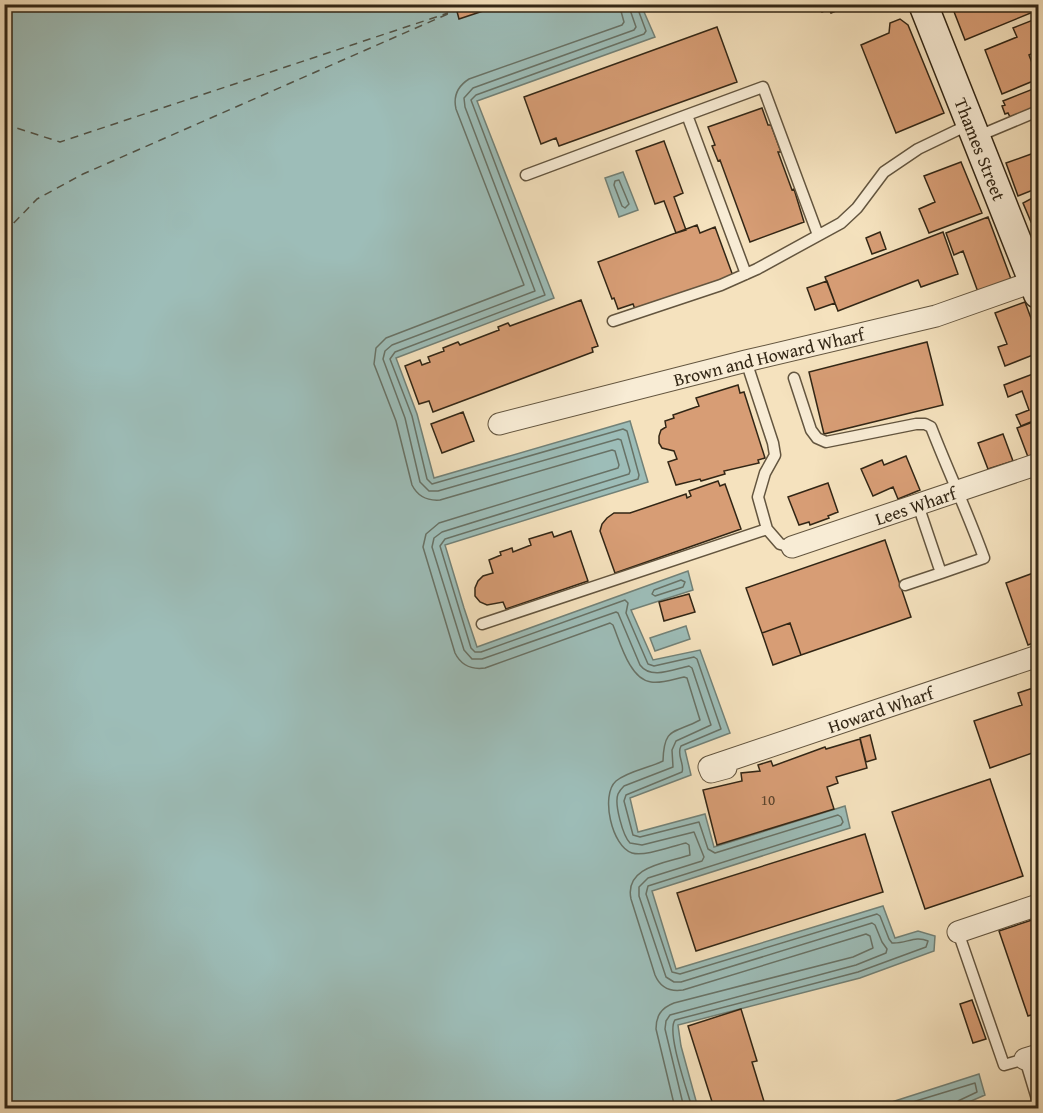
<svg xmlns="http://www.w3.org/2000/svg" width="1043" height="1113" font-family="'Gentium Book Plus',serif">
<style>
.water{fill:#9dbdb8;stroke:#728177;stroke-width:1.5}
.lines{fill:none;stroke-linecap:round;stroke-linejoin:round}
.shore{stroke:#687266;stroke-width:1.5}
.ferry{stroke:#525346;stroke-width:1.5;stroke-dasharray:8 6;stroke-linecap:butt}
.building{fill:#d79d75;stroke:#322615;stroke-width:1.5}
.lane-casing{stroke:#63553f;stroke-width:13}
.street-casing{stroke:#63553f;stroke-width:23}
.secondary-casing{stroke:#322615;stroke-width:31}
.lane{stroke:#f8ecd5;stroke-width:10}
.street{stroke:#f8ecd5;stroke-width:21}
.secondary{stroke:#f8ecd5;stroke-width:28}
.labels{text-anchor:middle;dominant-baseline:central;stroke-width:4.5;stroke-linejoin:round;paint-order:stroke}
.number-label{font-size:15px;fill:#5b442d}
.street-label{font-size:18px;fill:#322615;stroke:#f8ecd5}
</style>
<rect width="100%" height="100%" fill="#f5e2be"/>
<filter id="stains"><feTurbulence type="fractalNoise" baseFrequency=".00333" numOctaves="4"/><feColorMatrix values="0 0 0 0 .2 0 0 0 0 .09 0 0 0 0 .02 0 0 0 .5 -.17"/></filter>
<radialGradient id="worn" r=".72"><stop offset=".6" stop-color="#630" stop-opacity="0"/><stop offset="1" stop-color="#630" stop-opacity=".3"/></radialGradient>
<!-- water -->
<path class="water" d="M5,5H641L655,37L477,101L554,298L396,358L417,414L434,478L630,421L648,482L445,545L464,608L477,647L688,571L693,590L631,610L653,660L700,650L730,733L685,750L691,775L630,798L638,832L705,814L714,847L845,806L850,828L652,891L676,969L883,906L895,938L918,931L935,936L934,951L860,978L678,1025L681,1046L698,1108H5Z
M623,172L638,210L619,217L605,178Z
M686,626L690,639L655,651L650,638Z
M979,1074L985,1095L955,1108H873Z"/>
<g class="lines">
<!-- shore -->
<path class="shore" d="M619,4L624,22L622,25L469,79C458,86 453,96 456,109L524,285L386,338L376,348L374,364L396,421L412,485C418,497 427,501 440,500L612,450L615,451L619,465L618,468L439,523L426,534L423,547L455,653C461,665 471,670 485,668L610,623L613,625C620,642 630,680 651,682C661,684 674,679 684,677L687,678L700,720C674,734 664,726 663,761C649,768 628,771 616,781C600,795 612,847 632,853C645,857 672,846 686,843L689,845L690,855C667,863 624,866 631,899L655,975C660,987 670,992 683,990L866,934L870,936L873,948L853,957L674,1003C661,1008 656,1016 656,1029L675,1108
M628,4L636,27L634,30L473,88L464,98L465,107L535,291L392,345L385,351L383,359L405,418L420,482L429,491H438L618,439L621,440L630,471L629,474L442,532L434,538L432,547L464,650L472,659H482L616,612L618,613L640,665C651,680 674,669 689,666L692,668L711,725L676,741L672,750L673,767L624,786C621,789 620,790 618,794C614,804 623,836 630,843L642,845L694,832L704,857L702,861L648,878L639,887V896L666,977L674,982H681L872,923L875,925L882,942L887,949L886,953L856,965L670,1015L666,1021L665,1029L684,1108
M636,4L646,31L644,34L476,95L471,100L545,295L395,352L390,359L412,416L427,479L432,484L623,429L627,431L639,475L638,479L445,539L440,546L471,648L475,652H481L625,600L628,603L626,613L648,664L654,666L694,657L697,659L721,729L681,746C676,755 685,764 682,772L626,795L624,801L633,835L640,837L699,822L708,849L715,853L838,815L841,817L843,822L841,825L648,886L646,894L672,972L680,974L877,914L880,916L889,939L892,943C906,944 915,935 928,941L926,947L858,972L675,1020C666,1032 688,1092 692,1108
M619,180L629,204L625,208L622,206L614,185L615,181Z
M681,580L685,582L683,587L655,596L652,594L654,590Z
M893,1108L975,1083L977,1092L958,1101L955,1108"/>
<!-- ferry -->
<path class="ferry" d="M4,124L60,142L448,13
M4,233L37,199L83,174L457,10"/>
</g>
<!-- building -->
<path class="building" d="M455,4H497L498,6L459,19Z
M820,4H853L831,13L829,9L822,12Z
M951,4H1038V10L965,40Z
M1038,18V51L1029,55L1038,79L1002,94L985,50L1017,37L1013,28Z
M900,19L908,25L944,113L896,133L861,45L889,33L890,23Z
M717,27L737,82L559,146L556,138L541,144L524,97Z
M1038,87V106L1010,117L1008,113L1005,114L1002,106L1005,105L1003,101Z
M762,108L768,125H771L781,152H778L792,190L794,189L804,222L750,242L720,160L718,161L712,146L715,145L708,127Z
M664,141L683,193L674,197L686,230L676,233L664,201L655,204L636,151Z
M1034,153L1038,164V188L1018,196L1006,163Z
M961,162L982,213L929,233L919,209L935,202L924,176Z
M1038,195V218L1031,222L1023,203Z
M988,217L1011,279L978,292L963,251L954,255L946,233Z
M697,225L700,233L715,227L733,276L636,312L633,304L618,309L614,298L612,299L598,262Z
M880,232L886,249L872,254L866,238Z
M943,232L958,274L921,287L918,280L838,311L825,277Z
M827,281L835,303L815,310L807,288Z
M581,300L598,346L592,348L593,352L433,412L429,401L419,404L405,366L420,360L422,365L430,362L428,357L444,351L443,348L458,342L460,345L499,330L498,327L508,323L510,326Z
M1025,302L1038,337V353L1005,366L998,347L1007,344L995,313Z
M927,342L943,405L824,434L809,372Z
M1038,372V419L1021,426L1016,415L1029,410L1022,391L1008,397L1004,385Z
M738,385L740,393L744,392L765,458L758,460L759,463L724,471L725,474L701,481L700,479L676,485L668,462L677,459L674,451L662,448L659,443V436L661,430L666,427L665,421L674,418L673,415L699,406L696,398Z
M463,412L474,441L442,453L431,424Z
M1038,420V455L1037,453L1028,457L1017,428Z
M1003,434L1013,461L988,469L978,443Z
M906,456L920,490L898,499L893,487L873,496L861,469L882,460L884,465Z
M718,481L720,486L725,484L741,529L615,573L600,531L602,524L607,518L614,513H630L686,494L687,498L691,496L689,491Z
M828,483L838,512L828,516L829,518L810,525L809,522L799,525L788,497Z
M571,531L588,581L506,609L503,602L487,605L480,602L475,596V588L478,581L483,576L493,573L489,560L501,555L500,552L512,548L513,552L531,545L529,539L552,532L554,537Z
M885,540L911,617L801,655L790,623L762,633L746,588Z
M1036,572L1038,577V641L1028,645L1006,583Z
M689,594L695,612L664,621L659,602Z
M790,623L801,655L773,665L762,633Z
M1033,688L1036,700L1038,699V751L990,768L974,721L1022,705L1018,693Z
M870,735L876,759L866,762L860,738Z
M860,739L867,768L836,777L838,783L827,787L834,809L717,845L703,790L742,781L741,773L760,771L758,765L771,761L773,766L825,747L826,749Z
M990,779L1023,876L925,909L892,812Z
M865,834L883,892L696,951L677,893Z
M1038,918V1018L1037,1013L1028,1016L999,931Z
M972,1000L986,1039L973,1043L960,1004Z
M741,1009L757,1061L752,1062L766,1108H714L688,1026Z"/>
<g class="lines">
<defs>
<path id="lane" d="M976,137L1038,111
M526,175L687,115
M746,274L687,115L763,87L818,235
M613,321L721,285L757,269L841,223L857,208L884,172L918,149L970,124
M746,361L773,443L775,455L765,473L758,497L767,529L780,544L792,547
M794,378L811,430L817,438L826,442L916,424H925L931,427C948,471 968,513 984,558L941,573L918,505
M905,585L941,573
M482,624L767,529
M958,932L1004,1065L1025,1059L1038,1102"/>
<g id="street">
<path id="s1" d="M499,424L746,361L936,316L1038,280"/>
<path id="s2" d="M792,547L1038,464"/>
<path id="s3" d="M722,763L726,768L711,772L709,767L1038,656"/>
<path d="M958,932L1038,905"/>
<path d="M1025,1059L1038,1055"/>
</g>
<g id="secondary">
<path id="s4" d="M923,4L1038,294"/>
</g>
</defs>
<!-- lane casing -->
<use href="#lane" class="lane-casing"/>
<!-- street casing -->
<use href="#street" class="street-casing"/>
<!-- secondary casing -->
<use href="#secondary" class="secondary-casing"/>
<!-- lane -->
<use href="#lane" class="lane"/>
<!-- street -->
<use href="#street" class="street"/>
<!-- secondary -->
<use href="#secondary" class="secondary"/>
</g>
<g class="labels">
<!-- number labels -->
<g class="number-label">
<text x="768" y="799">10</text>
</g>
<!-- street labels -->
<g class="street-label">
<text stroke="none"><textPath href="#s4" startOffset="156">Thames Street</textPath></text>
<text stroke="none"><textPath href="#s1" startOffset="278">Brown and Howard Wharf</textPath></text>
<text stroke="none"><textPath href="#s2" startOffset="130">Lees Wharf</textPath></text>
<text stroke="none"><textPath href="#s3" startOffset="208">Howard Wharf</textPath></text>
</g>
</g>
<!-- margin -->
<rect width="1043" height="1113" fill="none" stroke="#f5e2be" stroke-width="24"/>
<rect x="6" y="6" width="1031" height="1101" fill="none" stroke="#322615" stroke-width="3"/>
<rect x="12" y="12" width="1019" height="1089" fill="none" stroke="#322615" stroke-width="1.5"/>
<rect width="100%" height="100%" filter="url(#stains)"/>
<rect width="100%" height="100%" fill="url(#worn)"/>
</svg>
